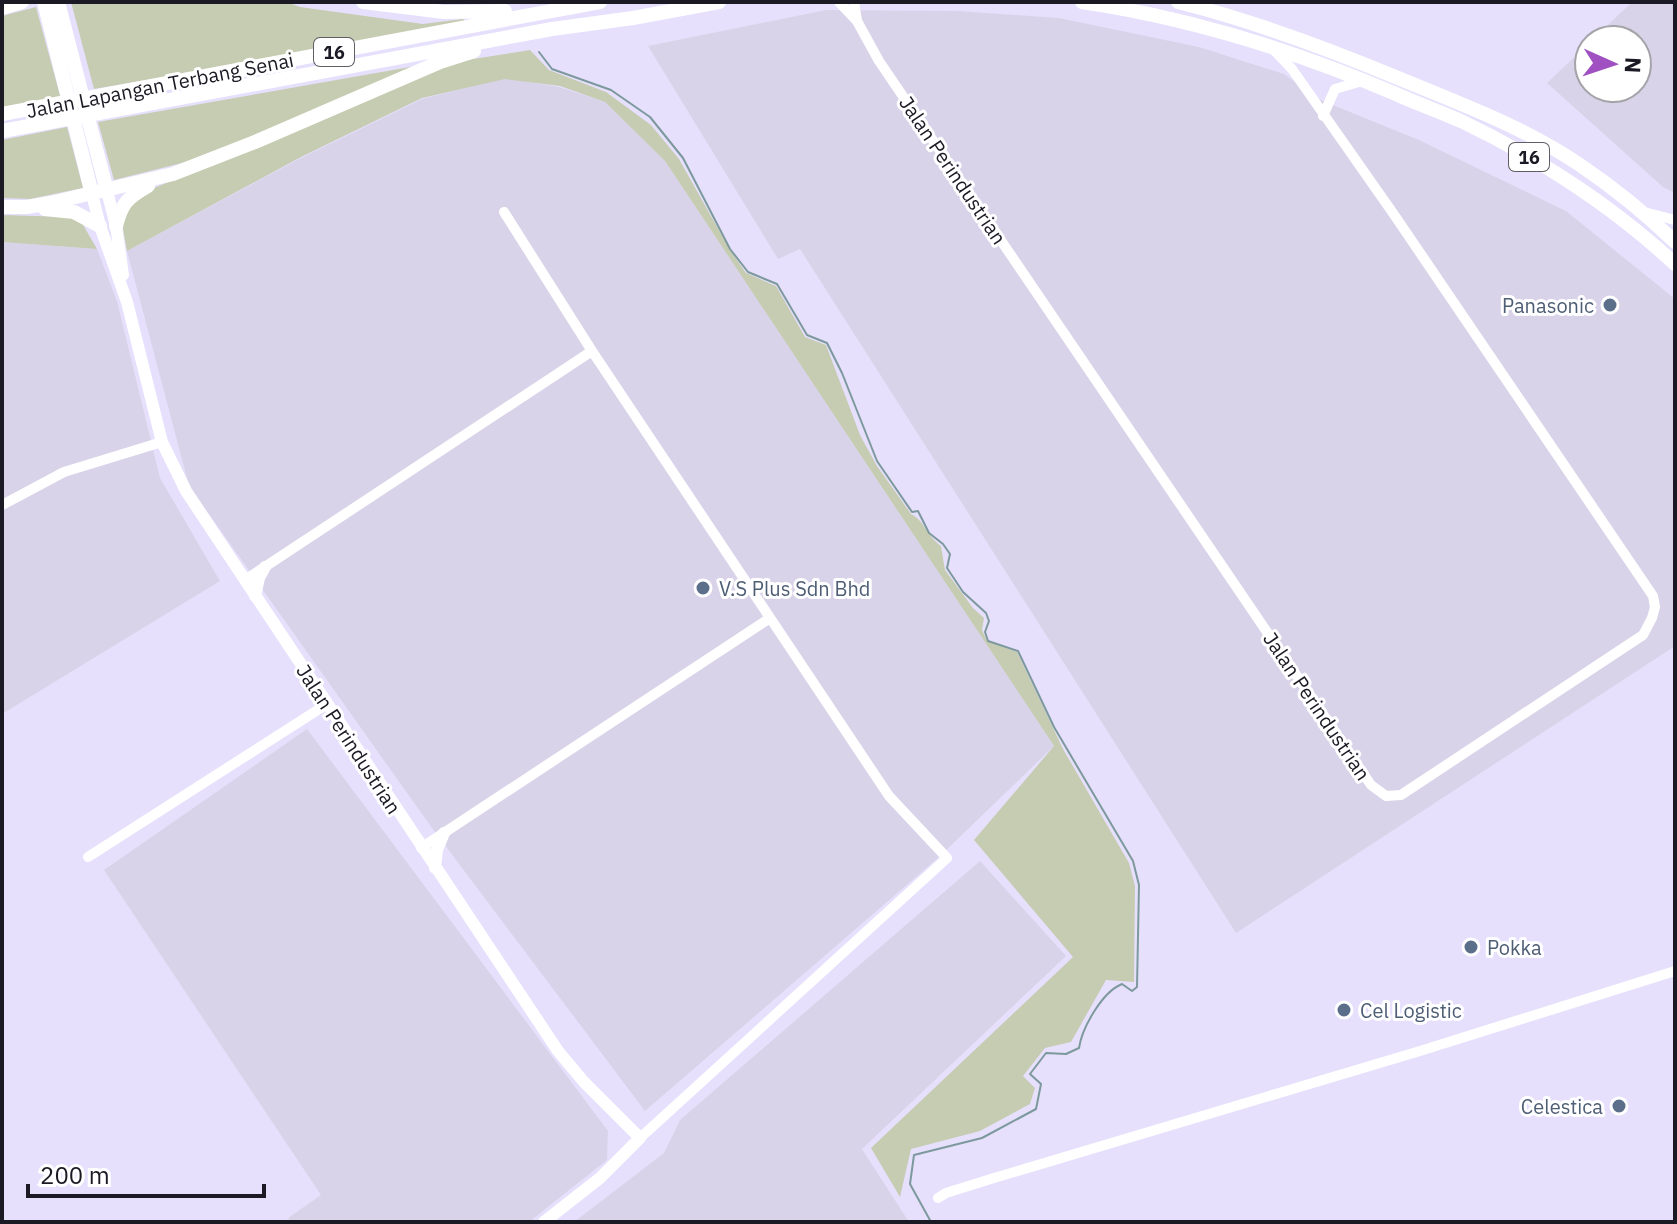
<svg xmlns="http://www.w3.org/2000/svg" width="1677" height="1224" font-family="'IBM Plex Sans',sans-serif">
<style>
.industrial{fill:#d9d3e9}
.green{fill:#c6ccb2}
.lines{fill:none;stroke-linecap:round;stroke-linejoin:round}
.stream{stroke:#7d999d;stroke-width:2}
.minor{stroke:#fff;stroke-width:10}
.major{stroke:#fff;stroke-width:12}
.highway{stroke:#fff;stroke-width:14}
.service-dot{fill:#5c6f8a;stroke:#fff;stroke-width:3}
.labels{text-anchor:middle;dominant-baseline:central;stroke-width:6;stroke-linejoin:round;paint-order:stroke}
.shield{fill:#fff;stroke:#5f5e65;stroke-width:2}
.shield-label{font-size:18px;font-weight:bold;fill:#1b1923}
.street-label{font-size:20px;fill:#1b1923;stroke:#fff}
.service-label{font-size:20px;fill:#4e5e75;stroke:#fff;text-anchor:start}
</style>
<rect width="100%" height="100%" fill="#e6e0fd"/>
<!-- industrial -->
<path class="industrial" d="M1632,2H1675V193L1663,187L1547,83L1589,43V88H1637V40H1592Z
M826,10L958,11L1059,18L1199,47L1284,74L1318,99L1419,140L1566,211L1675,299V646L1236,933L800,249L778,259L648,46Z
M505,78L559,87L605,102L665,161L1054,746L939,857L645,1111L432,828L189,486L127,251L301,158L422,99Z
M2,242L97,249L117,301L160,478L220,581L2,714Z
M307,729L608,1131L607,1160L529,1222H291L288,1218L321,1195L104,870Z
M980,861L1066,956L862,1149L909,1222H574L664,1153L680,1120Z"/>
<!-- green -->
<path class="green" d="M71,2H287L300,7L423,24L463,19L468,22L464,25L94,89Z
M36,7L61,99L2,109V16Z
M530,50L549,70L606,92L651,125L679,159L730,250L746,273L776,286L805,337L826,345L860,435L877,466L911,514C924,520 926,535 941,546L945,570L973,608L984,618L982,630L987,641L1017,652L1063,749L1129,863L1135,886L1134,982L1106,980L1071,1042L1045,1048L1023,1076L1035,1088L1030,1104L980,1131L911,1149L900,1197L871,1148L1073,957L974,840L1054,746L665,161L605,102L560,86L505,79L422,98L301,157L127,251L121,218L140,194L437,68L473,59Z
M427,64L206,157L114,180L98,122Z
M67,127L83,188L30,199L2,198V140Z
M2,215L69,217L82,223L97,249L2,242Z"/>
<g class="lines">
<!-- stream -->
<path class="stream" d="M539,52L552,69L611,90L650,117L683,158L730,249L748,272L777,284L807,335L827,343L842,373L877,461L912,512L918,511L929,533L943,544L950,554L947,568L963,592L986,613L989,621L985,632L988,641L1018,651L1054,727L1133,861L1139,885L1137,987L1132,991L1122,984C1102,992 1082,1028 1079,1048L1066,1054L1046,1053L1030,1074L1041,1084L1036,1109L982,1138L914,1155L910,1184L931,1222"/>
<!-- minor -->
<path class="minor" d="M839,2L857,21L879,61L1371,785L1386,796L1401,795L1643,635L1652,618L1655,607L1653,596L1395,216L1292,69L1275,51
M854,2L857,20
M1323,116L1335,89L1362,81
M504,212L592,351L889,796L947,858L640,1138
M1648,213L1675,220
M2,505L64,472L162,442
M245,580L592,351
M421,848L770,618
M88,857L327,704
M938,1198L946,1193L994,1178L1420,1051L1675,971"/>
<!-- major -->
<path class="major" d="M107,191L116,226L123,275
M92,194L100,226L127,302L162,442L186,491L558,1051L584,1082L640,1138L600,1178L544,1222
M255,596L259,578L265,567
M435,868L437,850L444,833"/>
<!-- highway -->
<path class="highway" d="M44,2L92,194
M58,2L107,191
M363,2L444,12L505,11
M1082,2C1190,18 1296,51 1396,94C1418,104 1441,112 1463,122C1540,159 1612,206 1675,264
M1178,2C1254,21 1326,48 1398,78C1459,103 1524,127 1580,165C1614,188 1645,213 1675,242
M2,8L22,2
M2,114L600,2
M2,131L552,29L633,18L719,2
M2,207H27L50,203L173,174L255,142L440,62L474,51
M45,209L74,212L100,226
M116,226C122,203 127,198 148,186"/>
</g>
<!-- markers -->
<g class="service-dot">
<circle cx="1610" cy="305" r="8"/>
<circle cx="703" cy="588" r="8"/>
<circle cx="1471" cy="947" r="8"/>
<circle cx="1344" cy="1010" r="8"/>
<circle cx="1619" cy="1106" r="8"/>
</g>
<g class="labels">
<!-- shield labels -->
<g class="shield">
<rect x="314" y="38" width="40" height="28" rx="6"/>
<rect x="1509" y="143" width="40" height="28" rx="6"/>
</g>
<g class="shield-label">
<text x="334" y="52">16</text>
<text x="1529" y="157">16</text>
</g>
<!-- street labels -->
<g class="street-label">
<text transform="translate(160 85) rotate(-11)">Jalan Lapangan Terbang Senai</text>
<text transform="translate(953 170) rotate(56)">Jalan Perindustrian</text>
<text transform="translate(1317 706) rotate(56)">Jalan Perindustrian</text>
<text transform="translate(349 739) rotate(57)">Jalan Perindustrian</text>
</g>
<!-- service labels -->
<g class="service-label">
<text x="1594" y="305" text-anchor="end">Panasonic</text>
<text x="719" y="588">V.S Plus Sdn Bhd</text>
<text x="1487" y="947">Pokka</text>
<text x="1360" y="1010">Cel Logistic</text>
<text x="1603" y="1106" text-anchor="end">Celestica</text>
</g>
</g>
<!-- border -->
<rect width="1677" height="1224" fill="none" stroke="#1b1923" stroke-width="8"/>
<!-- north arrow -->
<g transform="translate(1613 64) rotate(93)"><circle r="38" fill="#ffffff" stroke="#a4a3a7" stroke-width="2"/>
<path d="M0-6L14 30L0 20L-14 30Z" fill="#a050c0"/>
<text y="-12" font-size="22" font-weight="bold" text-anchor="middle" fill="#1b1923">N</text>
</g>
<!-- scale -->
<path d="M28 1184v12h236v-12" fill="none" stroke="#1b1923" stroke-width="4"/>
<text x="40" y="1184" font-size="24" fill="#1b1923" stroke="#ffffff" stroke-width="6" paint-order="stroke">200 m</text>
</svg>
